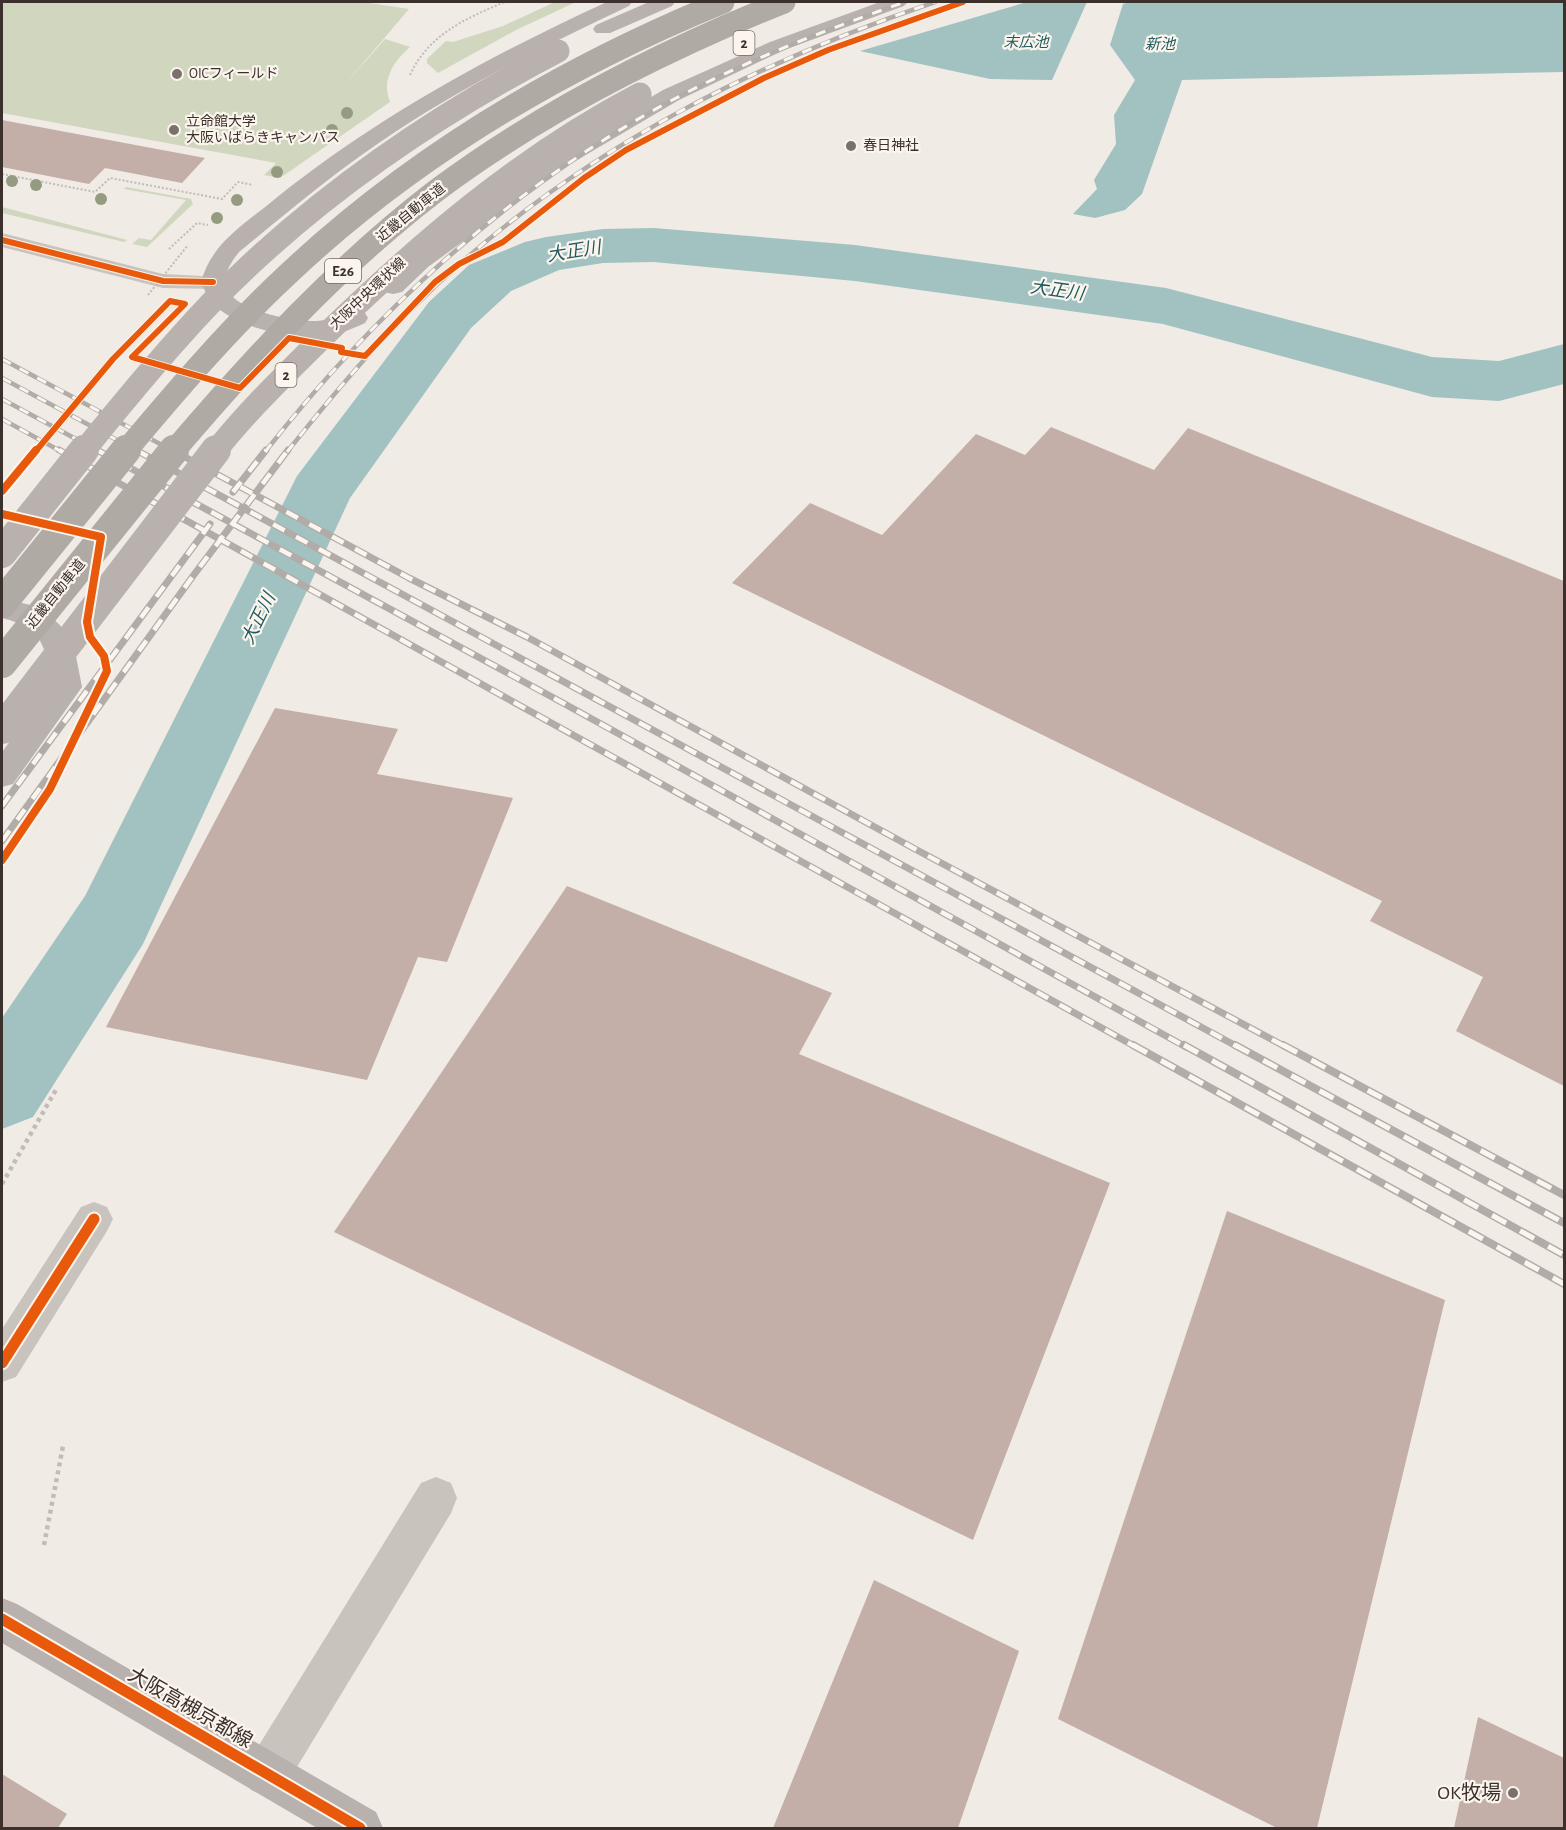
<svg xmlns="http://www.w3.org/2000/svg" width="1566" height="1830" font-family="'Alegreya Sans','Noto Sans JP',sans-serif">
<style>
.green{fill:#d1d6bf}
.water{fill:#a1c2c1}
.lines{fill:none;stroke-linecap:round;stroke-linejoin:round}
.river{fill:#a1c2c1;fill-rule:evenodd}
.building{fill:#c3afa7}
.path-far1{stroke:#c2bbb6;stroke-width:2;stroke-dasharray:2 2;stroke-linecap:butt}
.path{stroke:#c2bbb6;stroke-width:4.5;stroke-dasharray:4 4;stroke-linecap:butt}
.minor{fill:#c9c3be;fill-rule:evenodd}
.major{fill:#b8b1ad;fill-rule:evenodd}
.rail-far2-casing{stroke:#b1aca8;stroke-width:4.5}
.rail-far1-casing{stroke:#b1aca8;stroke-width:7}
.rail-casing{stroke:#b1aca8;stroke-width:8}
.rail-far2{stroke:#fbf5ee;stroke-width:3;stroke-dasharray:10;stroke-linecap:butt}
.rail-far1{stroke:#fbf5ee;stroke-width:4.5;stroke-dasharray:13;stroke-linecap:butt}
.rail{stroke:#fbf5ee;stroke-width:5;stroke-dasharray:16;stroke-linecap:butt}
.path-bridge{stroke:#c2bbb6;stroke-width:2;stroke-dasharray:2 2;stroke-linecap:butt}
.major-bridge-far1{stroke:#b8b1ad;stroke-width:23}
.major-bridge{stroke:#b8b1ad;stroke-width:30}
.highway-bridge-far1{stroke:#afaaa4;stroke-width:23}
.highway-bridge{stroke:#afaaa4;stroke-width:30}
.cycleway-far2-casing{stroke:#fbf5ee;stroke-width:8}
.cycleway-far1-casing{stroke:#fbf5ee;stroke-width:12}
.cycleway-casing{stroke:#fbf5ee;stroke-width:15}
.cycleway-far2{stroke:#e8590c;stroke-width:6}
.cycleway-far1{stroke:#e8590c;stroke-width:8}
.cycleway{stroke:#e8590c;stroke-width:11}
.tree{fill:#959b80}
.poi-dot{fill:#7a716c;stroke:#fbf5ee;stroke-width:2}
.labels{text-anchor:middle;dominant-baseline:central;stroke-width:4.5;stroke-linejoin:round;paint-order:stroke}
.far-poi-label{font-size:14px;fill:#3b302b;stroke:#fbf5ee;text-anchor:start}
.far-street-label{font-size:14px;fill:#3b302b;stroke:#fbf5ee}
.far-water-label{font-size:15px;font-style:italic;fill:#1f5a5e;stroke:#fbf5ee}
.shield{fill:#fbf5ee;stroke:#756b66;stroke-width:1.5}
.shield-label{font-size:15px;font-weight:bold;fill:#3b302b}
.water-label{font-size:18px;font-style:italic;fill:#1f5a5e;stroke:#fbf5ee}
.near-street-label{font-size:20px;fill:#3b302b;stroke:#fbf5ee}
.near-poi-label{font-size:20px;fill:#3b302b;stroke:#fbf5ee;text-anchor:end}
</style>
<rect width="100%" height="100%" fill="#f0ebe5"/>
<!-- green -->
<path class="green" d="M2,2H363L409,9L342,88L385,39L410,47C393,62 381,80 390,102L280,178L264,175L276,163L2,113Z
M555,2H576L516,30L438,73L427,63V59L446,41L453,42L503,26Z
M126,187L191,199L193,204L147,247L132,244L139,238L151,240L186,200L124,189Z
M2,207L127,240L124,242L2,213Z"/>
<!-- water -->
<path class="water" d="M1027,2H1087L1052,80L990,79L860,51Z
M1130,2H1564V72L1182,80L1142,194L1125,210L1095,218L1073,214L1097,189L1094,180L1116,144L1114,115L1135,80L1110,45L1123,4Z"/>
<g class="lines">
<!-- river -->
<path class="river" d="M654,228L855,245L1166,288L1432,357L1499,361L1564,344V384L1499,401L1432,397L1163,324L855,281L654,262L603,263L559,270L511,291L471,328L350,498L143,944L33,1117L2,1129V1018L85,896L297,476L429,302L469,265L525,242L546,237L603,229Z"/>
</g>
<!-- building -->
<path class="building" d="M2,120L205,158L182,183L105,168L89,184L2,167Z
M1051,427L1154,470L1188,428L1564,581V1086L1456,1031L1483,977L1370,921L1382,901L732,583L810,503L882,535L976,434L1025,455Z
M275,708L398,729L377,774L513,798L447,962L418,957L367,1080L106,1027Z
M567,886L832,993L799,1054L1110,1183L973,1540L334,1232Z
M1227,1211L1445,1300L1317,1828H1277L1058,1719Z
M874,1580L1019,1651L958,1828H773Z
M1478,1717L1564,1758V1828H1454Z
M2,1774L67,1814L58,1828H2Z"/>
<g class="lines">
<!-- path-far1 -->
<path class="path-far1" d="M410,75C428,35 466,18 505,2
M2,174L95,192L110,178L222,199L238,182L253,185
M169,249L197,223L208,225"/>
<!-- path -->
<path class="path" d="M2,1184L57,1088
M44,1545L63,1446"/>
<!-- minor -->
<path class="minor" d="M2,233L163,274L222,277L225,282L222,287L213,289L163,288L2,247Z
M94,1202L107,1207L113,1219L107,1231L16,1377L2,1382V1329L81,1207Z
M436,1477L451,1483L457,1498L451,1513L283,1790L267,1797L251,1790L244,1774L251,1758L421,1483Z"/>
<!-- major -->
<path class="major" d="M607,2H632L629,6C549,44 469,83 395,132C340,168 290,210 239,252C233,260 226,269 225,281C225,310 294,322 316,321C333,321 348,308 365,313L368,318L365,323C351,330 335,335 320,337C291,340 231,326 212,302C207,296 204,289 201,282C212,242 245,224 275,199C376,118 489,56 607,2Z
M649,2H675L672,6L610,33H596L593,29L596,25Z
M880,2H907L904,6L784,50L679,100L562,169L428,267L402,292L393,294L384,292L381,287L412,257L546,159L663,90L770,42Z
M2,598L42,608L68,633L73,641L82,687L13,784L2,787V752L52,685C45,647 44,628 2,618Z
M2,1598L17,1604L376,1812L383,1828H317L2,1643Z"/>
<defs>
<path id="rail-far2" d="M2,359L175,452
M2,378L139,452
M2,399L100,452
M2,419L62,452
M265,452C373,314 508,190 663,105C740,63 822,31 905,2
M287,452C339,387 393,323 455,268C596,143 758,62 935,2"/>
<path id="rail-far1" d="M59,450L1136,1047
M97,450L563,703L1186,1047
M136,450L1238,1047
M172,450L409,578L527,637L915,849L1286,1047
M233,492L266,450
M2,806L210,524
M2,841L193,576L288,450"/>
<path id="rail" d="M1133,1045L1564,1284
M1184,1045L1564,1255
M1235,1045L1564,1223
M1283,1045L1564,1195"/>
</defs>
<!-- rail-far2 casing -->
<use href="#rail-far2" class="rail-far2-casing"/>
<!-- rail-far1 casing -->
<use href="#rail-far1" class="rail-far1-casing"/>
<!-- rail casing -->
<use href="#rail" class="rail-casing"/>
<!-- rail-far2 -->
<use href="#rail-far2" class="rail-far2"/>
<!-- rail-far1 -->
<use href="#rail-far1" class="rail-far1"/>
<!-- rail -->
<use href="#rail" class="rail"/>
<!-- path-bridge -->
<path class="path-bridge" d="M148,295L188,245"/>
<!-- major-bridge-far1 -->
<path class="major-bridge-far1" d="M83,452C124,401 165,351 210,304C311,200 430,118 558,51
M215,452C247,411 287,373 324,336C420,243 521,156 640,94"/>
<!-- major-bridge -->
<path class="major-bridge" d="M2,553L84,450
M2,729L216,450"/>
<!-- highway-bridge-far1 -->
<path class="highway-bridge-far1" d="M125,452C176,391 229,329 287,275C414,155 562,68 723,2
M173,452C253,358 339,265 437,190C543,111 662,51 784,2"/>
<!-- highway-bridge -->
<path class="highway-bridge" d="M2,603L126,450
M2,663L174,450"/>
<defs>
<path id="cycleway-far2" d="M2,240L163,281L213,282
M35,452L113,359L170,301L185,304L132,357L240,388L289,338L342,348L341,352L365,356L435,282L459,264L503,242L584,178L626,150L764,78L828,50L963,2"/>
<path id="cycleway-far1" d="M2,491L36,450
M2,514L101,537L87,622L90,637L104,656L107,671L50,789L2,860"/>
<path id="cycleway" d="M2,1363L94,1219
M2,1619L360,1828"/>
</defs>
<!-- cycleway-far2 casing -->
<use href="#cycleway-far2" class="cycleway-far2-casing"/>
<!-- cycleway-far1 casing -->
<use href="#cycleway-far1" class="cycleway-far1-casing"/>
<!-- cycleway casing -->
<use href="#cycleway" class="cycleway-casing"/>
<!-- cycleway-far2 -->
<use href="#cycleway-far2" class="cycleway-far2"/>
<!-- cycleway-far1 -->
<use href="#cycleway-far1" class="cycleway-far1"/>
<!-- cycleway -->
<use href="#cycleway" class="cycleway"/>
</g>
<!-- trees -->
<g class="tree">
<circle cx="347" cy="113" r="6"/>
<circle cx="332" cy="130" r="6"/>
<circle cx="277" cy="172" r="6"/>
<circle cx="12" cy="181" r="6"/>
<circle cx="36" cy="185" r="6"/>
<circle cx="101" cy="199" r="6"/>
<circle cx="237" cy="200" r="6"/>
<circle cx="217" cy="218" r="6"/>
</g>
<!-- markers -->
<g class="poi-dot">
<circle cx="177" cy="74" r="6"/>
<circle cx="174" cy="130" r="6"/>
<circle cx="851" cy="146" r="6"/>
<circle cx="1513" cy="1793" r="6"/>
</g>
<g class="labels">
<!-- far-poi labels -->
<g class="far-poi-label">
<text x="189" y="74">OICフィールド</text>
<text x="186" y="122">立命館大学<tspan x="186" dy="16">大阪いばらきキャンパス</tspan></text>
<text x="863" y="146">春日神社</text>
</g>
<!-- far-street labels -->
<g class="far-street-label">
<text transform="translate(411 213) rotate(-39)">近畿自動車道</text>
<text transform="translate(368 294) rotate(-43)">大阪中央環状線</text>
<text transform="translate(56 594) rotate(-51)">近畿自動車道</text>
</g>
<!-- far-water labels -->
<g class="far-water-label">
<text x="1026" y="42">末広池</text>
<text x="1160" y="44">新池</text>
</g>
<!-- shield labels -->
<g class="shield">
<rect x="733.5" y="31" width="21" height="24" rx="4.5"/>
<rect x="325" y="259" width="36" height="24" rx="4.5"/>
<rect x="275.5" y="363" width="21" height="24" rx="4.5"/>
</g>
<g class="shield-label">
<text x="744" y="43">2</text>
<text x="343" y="271">E26</text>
<text x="286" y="375">2</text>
</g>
<!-- water labels -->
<g class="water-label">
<text transform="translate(574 252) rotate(-9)">大正川</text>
<text transform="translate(1057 291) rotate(8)">大正川</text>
<text transform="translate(259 619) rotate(-64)">大正川</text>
</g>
<!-- near-street labels -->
<g class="near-street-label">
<text transform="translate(190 1708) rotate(30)">大阪高槻京都線</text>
</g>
<!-- near-poi labels -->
<g class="near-poi-label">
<text x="1501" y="1793">OK牧場</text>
</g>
</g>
<!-- border -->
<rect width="1566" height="1830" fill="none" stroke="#3b302b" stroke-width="6"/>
</svg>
